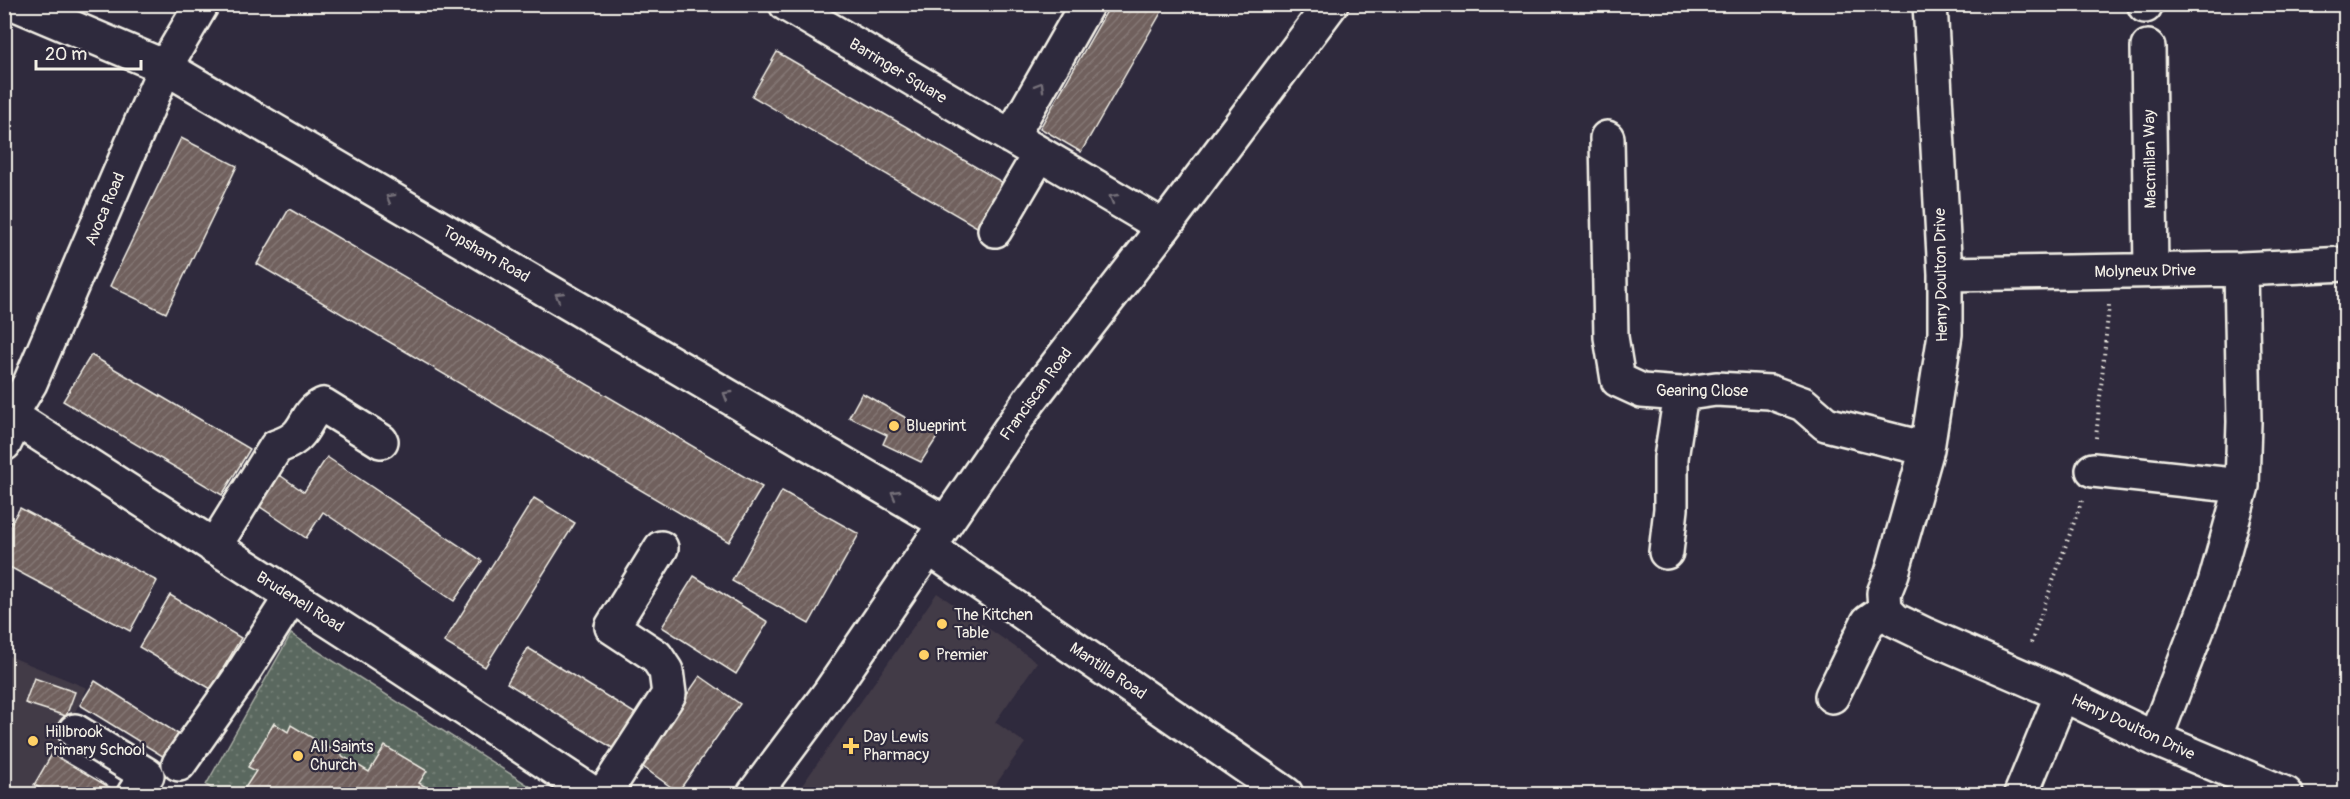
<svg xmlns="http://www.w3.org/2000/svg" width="2350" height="799" font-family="Pangolin,sans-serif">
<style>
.built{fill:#423a47}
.grass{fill:url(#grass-dots);stroke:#a7aca3;stroke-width:1.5}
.building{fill:url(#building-hatch);stroke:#f4f1e8;stroke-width:1.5}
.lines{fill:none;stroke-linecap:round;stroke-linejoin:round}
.minor-casing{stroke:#f4f1e8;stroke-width:38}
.path{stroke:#f4f1e8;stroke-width:4;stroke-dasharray:1.5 4.5;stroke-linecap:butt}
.minor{stroke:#2f2a3d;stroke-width:33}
.oneway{stroke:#747079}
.poi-dot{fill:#ffd166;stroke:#2f2a3d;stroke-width:2}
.labels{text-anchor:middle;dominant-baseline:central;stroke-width:4.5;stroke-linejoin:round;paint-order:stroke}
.street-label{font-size:16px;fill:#f4f1e8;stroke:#2f2a3d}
.poi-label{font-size:16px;fill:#f4f1e8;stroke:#2f2a3d;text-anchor:start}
</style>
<defs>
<pattern id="grass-dots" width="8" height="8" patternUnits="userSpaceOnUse" patternTransform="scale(1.5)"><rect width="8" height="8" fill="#5a685e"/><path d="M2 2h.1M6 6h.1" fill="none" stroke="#727e75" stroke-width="1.8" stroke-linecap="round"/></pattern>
<pattern id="building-hatch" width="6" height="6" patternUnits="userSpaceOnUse" patternTransform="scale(1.5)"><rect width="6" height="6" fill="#6f605d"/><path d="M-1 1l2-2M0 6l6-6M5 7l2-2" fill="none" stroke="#847774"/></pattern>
</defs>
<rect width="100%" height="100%" fill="#2f2a3d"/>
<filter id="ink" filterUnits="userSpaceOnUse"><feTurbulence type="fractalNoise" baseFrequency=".0167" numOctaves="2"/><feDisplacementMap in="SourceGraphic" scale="12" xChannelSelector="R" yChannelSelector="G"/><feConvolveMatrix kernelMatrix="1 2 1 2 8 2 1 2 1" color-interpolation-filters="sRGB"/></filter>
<g filter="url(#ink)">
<!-- built -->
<path class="built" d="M937,593L1037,662L995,722L1025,743L989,794H796Z
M4,654L87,688L34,794H5Z"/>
<!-- grass -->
<path class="grass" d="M291,634L542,794H220L206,785Z"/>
<!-- building -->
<path class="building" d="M1111,4H1166L1081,152L1040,128Z
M777,52L1007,185L982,230L752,96Z
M181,138L237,166L166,313L110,286Z
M289,209L762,487L729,542L257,264Z
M91,355L250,449L222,495L63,401Z
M862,393L938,436L921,462L883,444L887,435L849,417Z
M327,457L482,561L454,601L323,512L306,538L250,500L271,469L304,492Z
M782,491L859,534L809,624L732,581Z
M534,498L575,523L485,667L444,642Z
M20,508L157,581L130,631L4,564V536Z
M694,576L768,622L736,674L662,627Z
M170,595L241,638L211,689L139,647Z
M528,648L636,714L614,749L507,683Z
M700,676L740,704L678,792L639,764Z
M34,678L75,692L66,716L25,703Z
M95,681L183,737L169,760L80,705Z
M274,723L288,732L291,725L369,772L385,746L427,771L419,783L438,794H241L256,771L248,767Z
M52,754L116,791L114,794H52L34,785Z"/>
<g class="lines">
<defs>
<path id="minor" d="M16,4L165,67L945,523
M786,4L1164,227
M1930,4L1945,274V334L1927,449L1892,573L1884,593L1885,610L1895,620L1926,635L2062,694L2155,739L2286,794
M2145,4V6
M2148,47L2151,270
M1011,137L1087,4
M1607,138L1611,337L1618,380L1642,391L1681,394L1716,389L1770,392L1803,404L1826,424L1927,449
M995,230L1039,155
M1945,274L2241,269L2346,264
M4,411L363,642L594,794
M4,444L10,432L18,403L30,383L165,67L202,4
M2093,470L2242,486
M214,547L276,447C285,444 295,440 301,431C309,420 310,411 323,405L381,441
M929,548L1286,794
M1666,552L1671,509V458L1681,394
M1832,696L1868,622L1885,610
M75,731L147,775L134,794
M2155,739L2215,583L2242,486L2244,422L2241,269
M179,764L237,682L291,597
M604,794L669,694L666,671L656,656L612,627L661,548
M754,794L830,692L1030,400L1164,227L1331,4
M2021,794L2062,694"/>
</defs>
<!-- minor casing -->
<use href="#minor" class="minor-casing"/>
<!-- path -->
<path class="path" d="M2096,438L2109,305
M2031,643L2082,500"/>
<!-- minor -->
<use href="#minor" class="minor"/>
</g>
<!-- one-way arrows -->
<defs><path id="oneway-chevron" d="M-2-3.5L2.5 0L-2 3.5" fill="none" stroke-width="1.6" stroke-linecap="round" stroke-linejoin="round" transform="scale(1.5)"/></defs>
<g class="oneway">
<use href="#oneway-chevron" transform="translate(1040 86) rotate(-60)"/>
<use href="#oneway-chevron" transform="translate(390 198) rotate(-150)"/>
<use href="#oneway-chevron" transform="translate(1113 198) rotate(-150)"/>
<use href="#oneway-chevron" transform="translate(559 296) rotate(-150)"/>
<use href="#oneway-chevron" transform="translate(727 395) rotate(-149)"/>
<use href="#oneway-chevron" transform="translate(895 494) rotate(-150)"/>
</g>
</g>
<!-- markers -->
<g class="poi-dot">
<circle cx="894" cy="426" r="6"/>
<circle cx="942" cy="624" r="6"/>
<circle cx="924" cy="655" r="6"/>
<circle cx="33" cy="741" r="6"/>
<path d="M848 737h6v6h6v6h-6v6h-6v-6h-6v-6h6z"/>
<circle cx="298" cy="756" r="6"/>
</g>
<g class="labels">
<!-- street labels -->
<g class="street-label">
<text transform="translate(898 71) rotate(31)">Barringer Square</text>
<text transform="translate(2150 159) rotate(-91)">Macmillan Way</text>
<text transform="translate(105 209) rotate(-67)">Avoca Road</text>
<text transform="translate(486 254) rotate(30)">Topsham Road</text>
<text transform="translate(2145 271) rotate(-1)">Molyneux Drive</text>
<text transform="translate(1941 275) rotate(-91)">Henry Doulton Drive</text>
<text x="1702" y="391">Gearing Close</text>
<text transform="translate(1036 394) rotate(-54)">Franciscan Road</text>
<text transform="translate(300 602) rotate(32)">Brudenell Road</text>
<text transform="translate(1108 671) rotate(34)">Mantilla Road</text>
<text transform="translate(2133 727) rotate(25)">Henry Doulton Drive</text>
</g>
<!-- poi labels -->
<g class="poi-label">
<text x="906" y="426">Blueprint</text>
<text x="954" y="615">The Kitchen<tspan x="954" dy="18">Table</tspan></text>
<text x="936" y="655">Premier</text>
<text x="45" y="732">Hillbrook<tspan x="45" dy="18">Primary School</tspan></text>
<text x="863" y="737">Day Lewis<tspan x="863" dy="18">Pharmacy</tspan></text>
<text x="310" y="747">All Saints<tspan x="310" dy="18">Church</tspan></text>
</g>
</g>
<!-- margin -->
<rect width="2350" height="799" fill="none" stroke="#2f2a3d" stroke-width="24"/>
<rect x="12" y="12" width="2326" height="775" fill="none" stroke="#f4f1e8" stroke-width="2" filter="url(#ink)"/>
<!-- scale -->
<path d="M36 60v9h105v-9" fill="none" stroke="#f4f1e8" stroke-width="3"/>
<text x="45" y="60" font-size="18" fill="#f4f1e8" stroke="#2f2a3d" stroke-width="4.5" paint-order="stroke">20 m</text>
</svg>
